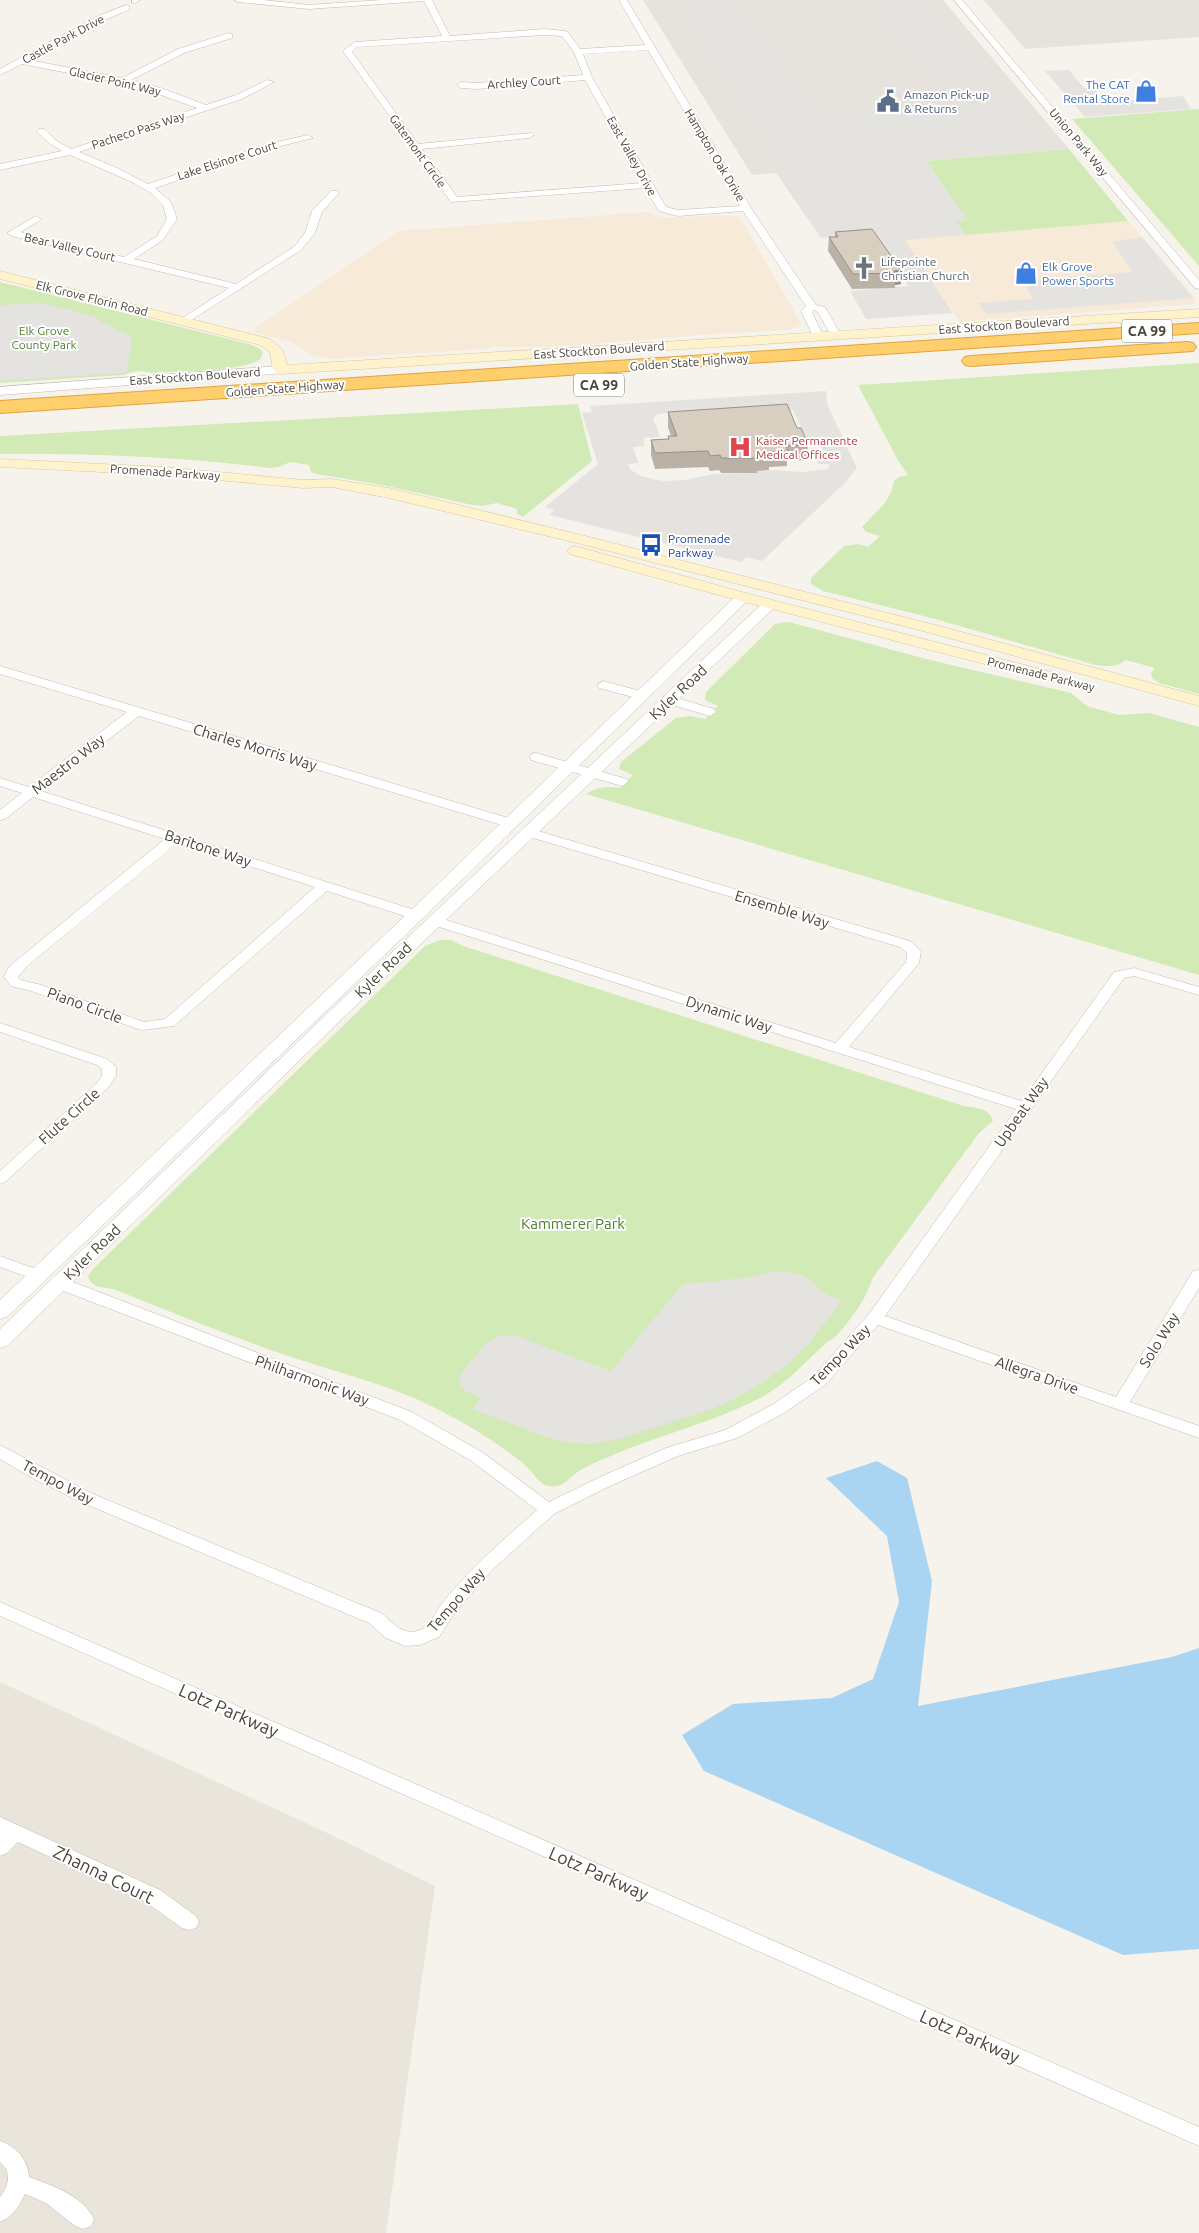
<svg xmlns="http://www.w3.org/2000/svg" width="1199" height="2233" font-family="Ubuntu,sans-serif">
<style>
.residential{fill:#eae5da}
.commercial{fill:#f7ead8}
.industrial{fill:#e6e2dd}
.green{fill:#d2eab5}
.parking{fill:#e5e3e0;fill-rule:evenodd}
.water{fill:#a9d4f2}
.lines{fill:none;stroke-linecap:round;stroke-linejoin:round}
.minor-casing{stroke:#c2bbae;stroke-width:1}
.tertiary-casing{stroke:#c2bbae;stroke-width:1}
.secondary-casing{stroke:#d6c79b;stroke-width:1}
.motorway-casing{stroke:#e0a43c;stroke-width:2}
.minor{fill:#fff;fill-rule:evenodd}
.tertiary{fill:#fff;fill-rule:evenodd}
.secondary{fill:#fff3cd;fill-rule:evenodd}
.motorway{fill:#ffcf6e;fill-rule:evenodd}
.wall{fill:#bab2a6}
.shaded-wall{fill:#979187}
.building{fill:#d8cfc1;stroke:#979187}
.labels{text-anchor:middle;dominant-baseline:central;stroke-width:4;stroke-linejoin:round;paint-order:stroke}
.far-street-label{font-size:12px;fill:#4b4439;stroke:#fff}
.far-shop-label{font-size:12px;fill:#366cbe;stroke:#fff;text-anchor:end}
.far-service-label{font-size:12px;fill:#4e5e75;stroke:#fff;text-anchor:start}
.far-worship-label{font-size:12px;fill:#5b616d;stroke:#fff;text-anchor:start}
.far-park-label{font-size:12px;fill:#4a7f2a;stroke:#fff}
.far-health-label{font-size:12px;fill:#be3a42;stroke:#fff;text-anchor:start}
.far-transit-label{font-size:12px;fill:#164399;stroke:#fff;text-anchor:start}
.shield{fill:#fff;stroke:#817c74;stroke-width:1}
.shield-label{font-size:14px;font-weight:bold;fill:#4b4439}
.street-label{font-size:15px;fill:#4b4439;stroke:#fff}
.park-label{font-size:15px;fill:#4a7f2a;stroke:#fff}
.near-street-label{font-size:18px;fill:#4b4439;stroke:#fff}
</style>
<rect width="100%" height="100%" fill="#f6f3ec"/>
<!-- residential -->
<path class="residential" d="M0,1682L319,1829L435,1886L386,2233H0Z"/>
<!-- commercial -->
<path class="commercial" d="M648,212L653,215L666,218L724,215L736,216L741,219L802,325L790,330L700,335L556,347H489L485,349L328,359L312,355L292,342L256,333L254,329L399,231Z
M1128,221L1196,299L1195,304L960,322L905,240Z"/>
<!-- industrial -->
<path class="industrial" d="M643,0H943L1069,149L752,175Z
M984,0H1199V37L1025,49Z"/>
<!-- green -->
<path class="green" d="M1199,109V266L1072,119Z
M1069,149L1128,221L966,235L955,221L967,220L926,161Z
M0,282L249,344L259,348L263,352C262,356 261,359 257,361C236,372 176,371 151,373C143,370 131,371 124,375L0,383Z
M1199,363V694L1159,683L1152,678L1151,673L1155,668L1126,660C1116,668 1106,666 1095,665L928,617L823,591L811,584V578L844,546L858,544L868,547L880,536L866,532L862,527L885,503L892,490L894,481L899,477L908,475L899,462L858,385Z
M578,404L592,461L523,517L517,514V509L497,503L482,506L472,505L387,486L317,474L311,472L309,465L290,462L279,467L270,468C180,457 90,453 0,454V436Z
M789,622L926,659L1071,693L1087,706L1119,715L1149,713L1199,727V975L586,794C598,787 607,786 620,788L633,775L619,769L621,762L676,718L689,716L705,719L718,706L705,700L706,692L775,624Z
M440,940H451L463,946L964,1106C975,1108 989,1107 993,1121L979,1133L872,1279C867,1298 851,1319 838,1334C834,1339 828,1341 824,1345C805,1362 789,1381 767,1394C718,1422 662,1433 611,1456C600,1460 589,1465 579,1471C568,1478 564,1489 549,1486C539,1484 536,1476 529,1469C504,1446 464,1422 433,1407C392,1386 347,1375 304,1361C239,1341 176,1313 113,1289C103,1287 91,1288 88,1276L94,1268L425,946Z"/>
<!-- parking -->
<path class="parking" d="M913,2L978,79L941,83L878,3Z
M716,9L719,12L733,11L805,115L1005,102L1038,145L793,162L695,14H703L701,10Z
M1069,70L1084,88H1093L1106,102L1183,96L1191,109L1085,117L1045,71Z
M926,161L968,220L955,221L966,235L905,240L953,313L866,319L850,291L908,286L873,234L821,238L776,173Z
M1142,237L1193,298L987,314L978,303L1033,299L1025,285L1037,284L1033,280L1133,272L1112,242Z
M41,303L94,316L98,320L132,337L127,371L124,373L0,381V305Z
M826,391L827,404L857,468L845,483L762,561L746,557L741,562L549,515L554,510L545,507L598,464L582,413L592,412L590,406ZM793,410L806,439L817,438L822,449L811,450L818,464H829V469L803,472L774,470L756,471L757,473L713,474L686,480L662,481L640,476L630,469L628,464L638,463L633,447L645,446L643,438L660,437L653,418L658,414L696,411L698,416Z
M786,1271L802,1275L813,1282L821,1292L842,1301L808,1344L786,1366L762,1383L732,1400L709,1410L616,1440L589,1444L568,1442L549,1438L472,1409L481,1398L467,1392L459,1384L461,1372L488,1342L502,1335L516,1336L611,1371L679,1288L684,1284L745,1278L771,1272Z"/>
<!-- water -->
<path class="water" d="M877,1461L907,1478L932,1581L918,1706L1172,1657L1199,1648V1949L1123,1955L704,1771L682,1735L733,1704L832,1698L873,1679L899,1602L887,1536L826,1478Z"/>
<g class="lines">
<defs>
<path id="minor" d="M132,0H140L135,3H132Z
M234,0H263L309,5L381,0H432L450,36L545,29L565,31L568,32L580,49L645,45L619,0H627L751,208L816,305L825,307L841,335L840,337H832L817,311L814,310L812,312L823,336L818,339L814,338L801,311L806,306L743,211L678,216L659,211L645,188L451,202L343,51L355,42L442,36L424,1L309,9L238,2ZM545,35L562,36L574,52L583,75L477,83L461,82L457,85L461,88L477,89L585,80L642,183L457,197L422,149L529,138L534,135L532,133L418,144L352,52L357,47ZM648,50L740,206L678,210L666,207L592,77L583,54Z
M954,0H962L1199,280V289L1195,288Z
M126,5L129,6V10L102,21L29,60L122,78L178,49L229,33L232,34V38L184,53L131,80L164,89L206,105L236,95L267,80L274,82L242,99L79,152L117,168L148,184L264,145L308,135L313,138L269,149L155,188L171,202L177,219L163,240L134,259L236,284L295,246L305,233L312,211L331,191H337L339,193L322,212L315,233L301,250L185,324L180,321L181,319L229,288L12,236L7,233L36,216L41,219L39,221L20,232L124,257L157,236L167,219L163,205L151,193L132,182L70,155L0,170V164L62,151L49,143L36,131L38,129H44L57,141L71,149L197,108L136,86L22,64L0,75V69L96,17Z
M0,666L515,820L517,823L515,826H505L139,716L41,791L421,912L423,915L416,919L411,918L327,891L174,1026L143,1030L138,1029L31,991L11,986L4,977L8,968L17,960L165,839L33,797L5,819L0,820V810L22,793L0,786V778L29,787L127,712L0,674ZM177,843L315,887L165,1019L144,1022L41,985L21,980L18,977L27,966Z
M603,681L644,692L646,695L640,699L599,688L597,685Z
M670,696L714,709L716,712L710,716L666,703L664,700L666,697Z
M536,753L627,779L628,782L622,786L531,760L530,757L531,754Z
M528,828L910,941L921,951L919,963L849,1047L1022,1101L1114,972L1134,968L1199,987V995L1134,976L1124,978L885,1316L1116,1397L1193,1271L1199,1270V1288L1130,1402L1199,1426V1438L878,1325L825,1385L784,1413L737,1438L678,1456L612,1485L554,1514L493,1569L455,1612L439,1637L420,1645L405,1646L386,1638L369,1623L81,1502L34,1479L0,1459V1445L93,1494L381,1613C392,1622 402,1635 417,1631C431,1628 435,1611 444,1601C471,1567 504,1539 537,1510L470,1460L400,1420L53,1287L51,1283L53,1279H65L412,1412L482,1452L549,1502L600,1477L666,1448L725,1430L772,1405L813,1377L869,1314L1016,1109L430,924L428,921L435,917L440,918L836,1043L906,962L907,953L900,947L523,835L521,832Z
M0,1023L107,1059L116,1067V1076L107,1089L5,1182L0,1184V1171L97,1083L102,1076V1069L97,1065L0,1032Z
M0,1256L44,1272L46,1276L44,1280L38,1281L0,1267Z
M0,1602L1199,2127V2146L0,1616Z
M0,1817L160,1890L196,1916L199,1922L196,1928L189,1930L182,1928L146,1902L18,1842L7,1853L0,1856Z
M0,2141C16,2146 28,2160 29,2177C52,2185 83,2196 94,2219L91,2226L83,2229L75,2226L46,2203L25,2194C19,2206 13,2217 0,2222V2197L6,2188L8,2180L7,2170L0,2162Z"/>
<path id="tertiary" d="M280,366L285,367L287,370L285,373L0,395V387Z
M743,593L748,594L750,597L748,600L422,919L7,1317L0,1319V1300L410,911L738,594Z
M770,600L775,601L777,604L775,607L346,1015L7,1346L0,1348V1329L334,1007L765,601Z"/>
<path id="secondary" d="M0,271L270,339L283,350L287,365L1199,309V317L280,374L273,370L270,352L260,345L0,279Z
M0,459L164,467L303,480L332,479L389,488L585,536L939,626L1199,696V706L927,632L577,543L389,498L332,487L303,488L164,475L0,467Z
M575,546L749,594L1060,674L1062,677L1060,680L1054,682L737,600L570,554L567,551L570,548Z"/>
<path id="motorway" d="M1199,323V333L0,413V401Z
M1187,342L1193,343L1196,347L1193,351L971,366L965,365L962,361L965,357L971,356Z"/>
</defs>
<!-- minor casing -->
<use href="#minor" class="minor-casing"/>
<!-- tertiary casing -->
<use href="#tertiary" class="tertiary-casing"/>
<!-- secondary casing -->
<use href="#secondary" class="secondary-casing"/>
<!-- motorway casing -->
<use href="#motorway" class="motorway-casing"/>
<!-- minor -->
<use href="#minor" class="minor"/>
<!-- tertiary -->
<use href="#tertiary" class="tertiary"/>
<!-- secondary -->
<use href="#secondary" class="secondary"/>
<!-- motorway -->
<use href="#motorway" class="motorway"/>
</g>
<!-- wall -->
<path class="wall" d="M835,232L901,270V284L895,285V288L852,289L828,251L829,237H835Z
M668,412L808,444L807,460L787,461V466L769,467V470L757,471V473H721L719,470L710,471L708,467L655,469L651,455V440L668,439V436H671L668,427Z"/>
<!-- shaded-wall -->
<path class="shaded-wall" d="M901,270V284L895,285V273L894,271Z"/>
<!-- building -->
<path class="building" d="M872,229L901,270L894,271L895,273L853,274L829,237H838L835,232Z
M787,404L797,428H801L808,444L786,446L788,451L768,452L769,455L757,456L758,458H721L720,455L710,456L708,451L655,453L651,440L669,439L668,436H677L668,412Z"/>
<!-- icons -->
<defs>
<symbol id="shop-bare" viewBox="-9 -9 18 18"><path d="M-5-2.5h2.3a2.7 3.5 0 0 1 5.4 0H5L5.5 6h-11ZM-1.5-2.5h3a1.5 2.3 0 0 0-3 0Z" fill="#3f7fe0" stroke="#fff" stroke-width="2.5" paint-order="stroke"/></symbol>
<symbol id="civic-bare" viewBox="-9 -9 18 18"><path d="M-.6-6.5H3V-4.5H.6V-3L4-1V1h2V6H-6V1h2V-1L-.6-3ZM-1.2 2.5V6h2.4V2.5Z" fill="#5c6f8a" stroke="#fff" stroke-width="2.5" paint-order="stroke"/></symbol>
<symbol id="church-bare" viewBox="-9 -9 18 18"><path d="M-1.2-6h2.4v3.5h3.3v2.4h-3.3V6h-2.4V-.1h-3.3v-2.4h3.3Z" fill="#6b7280" stroke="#fff" stroke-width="2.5" paint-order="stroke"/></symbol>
<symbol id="hospital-bare" viewBox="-9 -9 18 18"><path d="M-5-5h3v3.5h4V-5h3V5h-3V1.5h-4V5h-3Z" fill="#e0444e" stroke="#fff" stroke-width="2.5" paint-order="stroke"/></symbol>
<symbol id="bus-bare" viewBox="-9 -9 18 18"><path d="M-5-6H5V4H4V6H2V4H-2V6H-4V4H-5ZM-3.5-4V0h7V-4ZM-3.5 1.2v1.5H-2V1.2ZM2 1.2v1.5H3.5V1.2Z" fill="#1a4fb4" stroke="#fff" stroke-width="2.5" paint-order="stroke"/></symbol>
</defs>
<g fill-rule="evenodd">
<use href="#shop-bare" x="1130" y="75" width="32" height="32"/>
<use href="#civic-bare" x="872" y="85" width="32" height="32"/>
<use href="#church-bare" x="848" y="252" width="32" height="32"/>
<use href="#shop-bare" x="1010" y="257" width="32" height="32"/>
<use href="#hospital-bare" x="724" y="431" width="32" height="32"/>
<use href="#bus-bare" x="635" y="529" width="32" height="32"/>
</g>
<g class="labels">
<!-- far-street labels -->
<g class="far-street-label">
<text transform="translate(63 39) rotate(-28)">Castle Park Drive</text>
<text transform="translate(115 81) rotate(13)">Glacier Point Way</text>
<text transform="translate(524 82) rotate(-4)">Archley Court</text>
<text transform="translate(138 130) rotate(-18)">Pacheco Pass Way</text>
<text transform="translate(1079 142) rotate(50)">Union Park Way</text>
<text transform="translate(418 151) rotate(54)">Gatemont Circle</text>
<text transform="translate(715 155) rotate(59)">Hampton Oak Drive</text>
<text transform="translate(632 156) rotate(61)">East Valley Drive</text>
<text transform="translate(227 160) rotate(-18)">Lake Elsinore Court</text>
<text transform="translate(70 247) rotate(13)">Bear Valley Court</text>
<text transform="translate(92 298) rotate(14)">Elk Grove Florin Road</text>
<text transform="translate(1004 325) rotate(-4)">East Stockton Boulevard</text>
<text transform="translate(599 350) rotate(-4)">East Stockton Boulevard</text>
<text transform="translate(689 362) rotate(-4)">Golden State Highway</text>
<text transform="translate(195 376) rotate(-4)">East Stockton Boulevard</text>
<text transform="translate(285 388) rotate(-4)">Golden State Highway</text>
<text transform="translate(165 472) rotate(4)">Promenade Parkway</text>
<text transform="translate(1041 674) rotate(14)">Promenade Parkway</text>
</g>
<!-- far-shop labels -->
<g class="far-shop-label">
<text x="1130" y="84">The CAT<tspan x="1130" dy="14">Rental Store</tspan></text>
<text x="1042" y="266" text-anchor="start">Elk Grove<tspan x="1042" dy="14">Power Sports</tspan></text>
</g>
<!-- far-service labels -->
<g class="far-service-label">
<text x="904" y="94">Amazon Pick-up<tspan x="904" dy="14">&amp; Returns</tspan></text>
</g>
<!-- far-worship labels -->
<g class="far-worship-label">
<text x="881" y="261">Lifepointe<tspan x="881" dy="14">Christian Church</tspan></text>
</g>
<!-- far-park labels -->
<g class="far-park-label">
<text x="44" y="330">Elk Grove<tspan x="44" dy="14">County Park</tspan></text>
</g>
<!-- far-health labels -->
<g class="far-health-label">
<text x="756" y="440">Kaiser Permanente<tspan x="756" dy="14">Medical Offices</tspan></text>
</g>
<!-- far-transit labels -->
<g class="far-transit-label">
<text x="668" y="538">Promenade<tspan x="668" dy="14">Parkway</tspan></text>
</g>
<!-- shield labels -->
<g class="shield">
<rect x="1122" y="319.5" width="50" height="23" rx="4"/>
<rect x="574" y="373.5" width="50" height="23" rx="4"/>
</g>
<g class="shield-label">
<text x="1147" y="331">CA 99</text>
<text x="599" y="385">CA 99</text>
</g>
<!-- street labels -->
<g class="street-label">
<text transform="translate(678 692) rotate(-43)">Kyler Road</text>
<text transform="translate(255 747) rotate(17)">Charles Morris Way</text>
<text transform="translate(68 764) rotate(-38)">Maestro Way</text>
<text transform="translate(208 848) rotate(18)">Baritone Way</text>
<text transform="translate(782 909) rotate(17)">Ensemble Way</text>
<text transform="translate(383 970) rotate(-44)">Kyler Road</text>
<text transform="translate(85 1005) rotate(20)">Piano Circle</text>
<text transform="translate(729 1014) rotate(18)">Dynamic Way</text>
<text transform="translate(1021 1112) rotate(-55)">Upbeat Way</text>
<text transform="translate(69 1116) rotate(-42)">Flute Circle</text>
<text transform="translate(92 1252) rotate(-44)">Kyler Road</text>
<text transform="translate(1159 1340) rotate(-58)">Solo Way</text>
<text transform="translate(840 1355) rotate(-46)">Tempo Way</text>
<text transform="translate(1037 1375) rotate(19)">Allegra Drive</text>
<text transform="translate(312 1380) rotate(20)">Philharmonic Way</text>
<text transform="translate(58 1482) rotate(28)">Tempo Way</text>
<text transform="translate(456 1600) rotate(-49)">Tempo Way</text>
</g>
<!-- park labels -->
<g class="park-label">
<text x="573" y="1223">Kammerer Park</text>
</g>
<!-- near-street labels -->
<g class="near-street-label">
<text transform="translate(229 1710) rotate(24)">Lotz Parkway</text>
<text transform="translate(599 1873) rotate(24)">Lotz Parkway</text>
<text transform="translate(104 1874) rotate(26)">Zhanna Court</text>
<text transform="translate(970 2036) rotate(24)">Lotz Parkway</text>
</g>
</g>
</svg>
